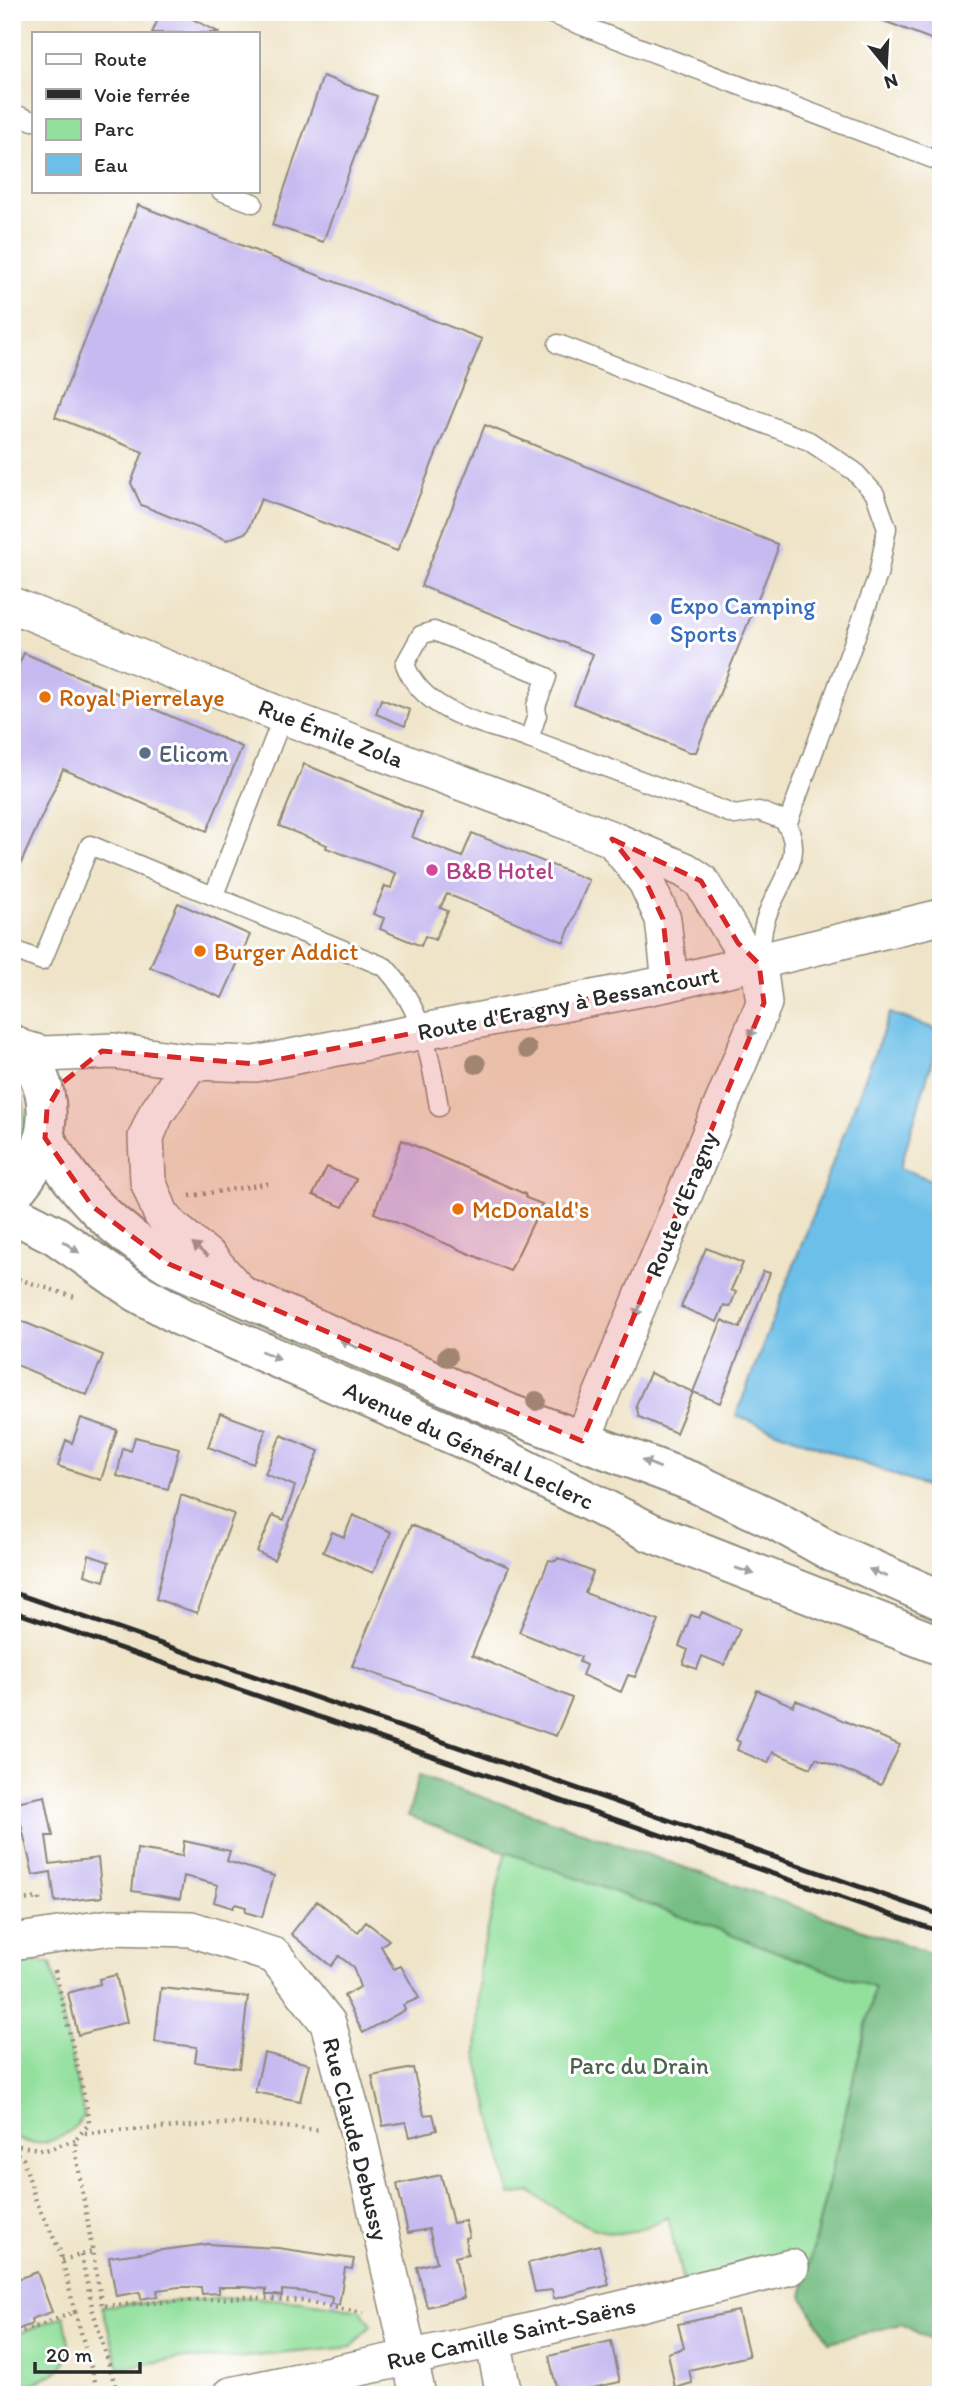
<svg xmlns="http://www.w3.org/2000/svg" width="953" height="2407" font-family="Itim,sans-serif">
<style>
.green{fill:#93e09d;stroke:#5f8664;stroke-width:2}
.forest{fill:#76be84;stroke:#507458;stroke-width:2}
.water{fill:#6cbfe8;stroke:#4c758a;stroke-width:2}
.building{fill:#c6baf0}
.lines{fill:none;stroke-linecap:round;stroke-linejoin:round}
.lane-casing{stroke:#8d887a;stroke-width:21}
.street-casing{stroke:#8d887a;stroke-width:38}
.secondary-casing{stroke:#8d887a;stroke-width:42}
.path{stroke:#8d887a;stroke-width:4.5;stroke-dasharray:2 5;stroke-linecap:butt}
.lane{stroke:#fff;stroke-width:18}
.street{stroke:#fff;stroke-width:35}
.secondary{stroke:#fff;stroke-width:38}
.rail{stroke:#2b2b2b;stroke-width:5}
.tree{fill:#949c84}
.oneway{fill:#a0a0a0}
.marked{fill:#d62828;fill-opacity:0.2;stroke:#d62828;stroke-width:5;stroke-dasharray:14 9;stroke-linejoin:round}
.shop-dot{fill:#3f7fe0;stroke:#fff;stroke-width:2.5}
.food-dot{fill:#e8710a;stroke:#fff;stroke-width:2.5}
.service-dot{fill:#5c6f8a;stroke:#fff;stroke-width:2.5}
.hotel-dot{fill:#d1479c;stroke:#fff;stroke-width:2.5}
.labels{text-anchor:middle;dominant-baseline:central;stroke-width:6;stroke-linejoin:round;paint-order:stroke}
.shop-label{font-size:24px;fill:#366cbe;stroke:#fff;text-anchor:start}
.food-label{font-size:24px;fill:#c56008;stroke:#fff;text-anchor:start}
.street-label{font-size:24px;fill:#2b2b2b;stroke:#fff}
.service-label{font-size:24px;fill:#4e5e75;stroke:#fff;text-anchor:start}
.hotel-label{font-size:24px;fill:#b23c85;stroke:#fff;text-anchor:start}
.park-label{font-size:24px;fill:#4a614d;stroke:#fff}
</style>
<rect width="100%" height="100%" fill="#fff"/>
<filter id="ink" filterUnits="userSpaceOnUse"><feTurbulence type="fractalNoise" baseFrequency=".0143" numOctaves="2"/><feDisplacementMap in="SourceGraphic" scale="14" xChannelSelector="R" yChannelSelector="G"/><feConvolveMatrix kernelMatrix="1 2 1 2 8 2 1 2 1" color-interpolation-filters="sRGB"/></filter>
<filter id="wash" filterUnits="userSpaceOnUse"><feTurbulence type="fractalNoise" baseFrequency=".00686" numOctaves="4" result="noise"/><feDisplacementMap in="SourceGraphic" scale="28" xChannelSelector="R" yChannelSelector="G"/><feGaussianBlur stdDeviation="1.57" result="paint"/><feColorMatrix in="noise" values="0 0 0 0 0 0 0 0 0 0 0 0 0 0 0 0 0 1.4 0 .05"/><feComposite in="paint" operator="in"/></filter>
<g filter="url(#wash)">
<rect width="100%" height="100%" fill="#efe4c8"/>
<!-- green -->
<path class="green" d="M12,1077C32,1107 29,1136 12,1166Z
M506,1851L875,1988L809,2264L685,2291L668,2217C656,2222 640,2231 627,2233C594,2237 557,2210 531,2192L510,2195L476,2053L480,1963Z
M30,1962L51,1963L84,2116C67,2140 40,2150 12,2137V1965Z
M246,2297L301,2301L360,2310L371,2325L352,2347L235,2358L178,2359L119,2368L102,2306Z
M64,2316C76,2367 66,2369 22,2389L16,2386L12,2388V2336Z"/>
<!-- forest -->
<path class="forest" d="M419,1775L941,1957V2345L901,2324L829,2342L802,2296L875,1988L408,1816Z"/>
<!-- water -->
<path class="water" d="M890,1013L941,1031L900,1168L941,1184V1451L927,1487L736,1416Z"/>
<g id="blocks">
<!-- building -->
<path class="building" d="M161,12H179L220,33H152Z
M861,12H941V43Z
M323,76L377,96L323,242L272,225Z
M138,205L482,339L397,551L261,499L247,532L227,540L141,505L131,483L143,452L55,417Z
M485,425L777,544V551L696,752H689L574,704L593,654L421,586Z
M24,653L242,747L207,831L63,769L12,883V680Z
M381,699L410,710L405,726L376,714Z
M304,764L422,813L412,837L462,857L472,833L589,880L564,942L447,894L440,908L448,911L435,940L425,936L421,946L380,929L384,918L373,914L385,886L391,888L396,873L326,848L327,845L279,826Z
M178,903L250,935L222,998L150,967Z
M402,1140L525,1194L526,1198L542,1204L510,1271L374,1213Z
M327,1167L356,1179L343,1207L313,1195Z
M706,1248L743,1263L731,1290L736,1292L730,1307L724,1305L717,1322L681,1307Z
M763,1271L770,1273L720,1403L693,1392L722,1320L740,1328Z
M19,1320L103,1355L87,1395L12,1363Z
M650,1373L693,1392L676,1433L639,1417L636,1405Z
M220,1413L266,1430L253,1464L208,1447Z
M81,1418L117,1430L101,1480L58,1466L66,1440L72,1443Z
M281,1435L319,1451L274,1560L257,1552L273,1515L284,1520L295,1486L265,1474Z
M135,1437L179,1448L168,1489L117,1476L123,1448L131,1451Z
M181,1495L234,1514L197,1613L156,1599Z
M353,1515L391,1532L373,1573L323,1552L332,1532L344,1537Z
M411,1525L509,1567L472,1655L572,1698L556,1736L352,1666Z
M89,1555L109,1562L104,1581L85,1575Z
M558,1558L593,1572L585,1593L659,1621L635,1677L628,1675L621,1692L582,1675L586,1665L579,1662L581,1657L519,1632L549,1560L556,1561Z
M702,1612L740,1629L724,1665L702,1656L697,1669L683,1664L688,1650L679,1646L691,1615L699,1618Z
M757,1690L793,1706L796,1700L900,1745L881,1785L816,1758L811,1768L773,1752L768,1763L737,1750L740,1742L736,1740Z
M45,1796L53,1836H46L50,1864L98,1858L102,1897L55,1902L51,1872L33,1875L16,1802Z
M184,1841L230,1851L227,1861L274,1876L262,1917L245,1912L246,1907L235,1904L233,1908L214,1902L218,1885L184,1876L180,1899L132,1891L137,1849L182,1856Z
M12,1858L19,1883L12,1885Z
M317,1901L358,1932L366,1922L389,1940L381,1946L394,1969L401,1966L419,1998L403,2005L405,2010L363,2033L344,1996L360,1987L353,1967L339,1956L331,1966L291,1934Z
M116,1975L127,2022L78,2035L68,1993L100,1984L99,1979Z
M161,1988L248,1997L239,2068L195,2062L197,2047L155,2042Z
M264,2053L309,2064L300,2101L255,2092Z
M413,2068L424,2115L433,2114L437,2130L410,2137L406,2122L383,2126L372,2076Z
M441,2175L453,2223L465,2221L469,2237L465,2238L468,2254L455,2257L464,2298L427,2307L417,2267L437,2262L429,2229L408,2233L397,2184Z
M208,2244L278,2248L354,2259L352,2269L345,2268L339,2305L331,2304L332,2297L307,2292L282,2290V2296L275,2295H266V2289L244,2287H219V2293L202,2294L201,2287H179L157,2290L158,2296L141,2299L140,2292L116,2296L109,2257Z
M599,2245L609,2285L554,2299L552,2290L535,2292L528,2263Z
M37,2272L52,2312L31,2319L32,2324L17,2330L12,2325V2281Z
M738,2311L749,2356L689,2370L692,2383L675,2388L668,2353L684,2348L678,2324Z
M611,2341L620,2382L578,2391L579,2395H558L549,2356Z"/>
</g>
</g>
<g filter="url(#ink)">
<use href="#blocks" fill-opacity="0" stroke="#8d887a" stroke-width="2"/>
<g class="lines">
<defs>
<path id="lane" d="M546,12L941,162
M12,113L33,121
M221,191L253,203
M558,344L809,441L854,471L875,494L887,528L878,575L787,825
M529,739C484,723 423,714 405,664L421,635L434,631L547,677L536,706L537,715L529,739L735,815L759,811L783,820C809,852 778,884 767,915C761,930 761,947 759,964
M214,895L283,716
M12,949L42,961L90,845L385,967C422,1007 430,1054 439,1107"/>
<path id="street" d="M12,605L283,716L612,839
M16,1046L43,1054L114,1051L191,1062L255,1064L670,983L941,917
M191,1062L156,1114L146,1137L148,1181L161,1214L173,1228L210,1258L245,1298
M582,1441L764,1003L759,964L738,943L701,881L685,870L612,839L646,882L663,919L670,983
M12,1942L111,1927L191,1929L275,1956L328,2023L359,2137L418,2395
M493,2340L504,2395
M231,2395L493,2340L791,2267"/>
<path id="secondary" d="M12,1044C63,1081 53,1154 12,1193
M45,1138C75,1193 116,1232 169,1264L508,1413L693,1482L773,1519L832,1552L941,1600
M12,1213L55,1235L135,1291L182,1317L479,1446L650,1532L941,1646"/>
</defs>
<!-- lane casing -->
<use href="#lane" class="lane-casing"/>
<!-- street casing -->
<use href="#street" class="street-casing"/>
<!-- secondary casing -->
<use href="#secondary" class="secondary-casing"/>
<!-- path -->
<path class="path" d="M190,1196L272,1183
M12,1277L75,1297
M12,1901L39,1898L40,1903
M55,1970L88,2113L89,2124L76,2139L75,2148L102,2306L246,2297L301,2301L363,2313
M85,2133L238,2123L320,2130
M12,2145L46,2150L75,2140
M12,2149L23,2159L36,2201L60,2251L75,2312L12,2336
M81,2255L93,2311L118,2395
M62,2260L92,2252
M75,2312L99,2395
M142,2395H145"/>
<!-- lane -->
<use href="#lane" class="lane"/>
<!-- street -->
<use href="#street" class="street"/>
<!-- secondary -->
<use href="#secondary" class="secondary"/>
<!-- rail -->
<path class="rail" d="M12,1592L941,1915
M12,1611L941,1932"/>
</g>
<!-- trees -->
<g class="tree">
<circle cx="527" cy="1049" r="10"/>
<circle cx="476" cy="1064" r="10"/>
<circle cx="447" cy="1357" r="10"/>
<circle cx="536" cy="1401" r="10"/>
</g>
<!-- one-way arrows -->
<defs><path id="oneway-solid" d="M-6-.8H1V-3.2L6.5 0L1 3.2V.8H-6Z" transform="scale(1.75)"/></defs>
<g class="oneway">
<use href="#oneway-solid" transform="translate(753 1029) rotate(112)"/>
<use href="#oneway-solid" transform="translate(71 1247) rotate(35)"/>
<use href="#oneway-solid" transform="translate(200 1250) rotate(-140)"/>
<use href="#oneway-solid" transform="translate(639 1308) rotate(112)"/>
<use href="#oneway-solid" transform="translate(349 1344) rotate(-157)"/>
<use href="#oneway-solid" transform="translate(271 1355) rotate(23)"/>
<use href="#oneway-solid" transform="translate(651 1464) rotate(-158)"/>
<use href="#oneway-solid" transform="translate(745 1571) rotate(19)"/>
<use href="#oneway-solid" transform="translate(878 1573) rotate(-157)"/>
</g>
</g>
<!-- marked area -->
<path class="marked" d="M612,839L701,881L738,943L759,964L764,1003L582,1441L169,1264L92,1206L45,1138L47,1109L62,1083L102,1051L255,1064L670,983L663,919L646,882Z"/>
<!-- markers -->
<circle class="shop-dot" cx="656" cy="619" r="7"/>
<g class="food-dot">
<circle cx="45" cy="697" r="7"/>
<circle cx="200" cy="951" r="7"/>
<circle cx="458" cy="1209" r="7"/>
</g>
<circle class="service-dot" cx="145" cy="753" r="7"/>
<circle class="hotel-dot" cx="432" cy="870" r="7"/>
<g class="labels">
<!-- shop labels -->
<g class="shop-label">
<text x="670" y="605">Expo Camping<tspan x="670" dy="28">Sports</tspan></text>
</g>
<!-- food labels -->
<g class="food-label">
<text x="59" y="697">Royal Pierrelaye</text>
<text x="214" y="951">Burger Addict</text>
<text x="472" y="1209">McDonald's</text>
</g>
<!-- street labels -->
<g class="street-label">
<text transform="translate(331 733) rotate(21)">Rue Émile Zola</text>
<text transform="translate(568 1003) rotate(-11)">Route d'Eragny à Bessancourt</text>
<text transform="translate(681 1204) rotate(-68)">Route d'Eragny</text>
<text transform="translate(469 1445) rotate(25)">Avenue du Général Leclerc</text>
<text transform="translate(356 2139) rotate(76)">Rue Claude Debussy</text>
<text transform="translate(511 2333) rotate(-13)">Rue Camille Saint-Saëns</text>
</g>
<!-- service labels -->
<g class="service-label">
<text x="159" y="753">Elicom</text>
</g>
<!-- hotel labels -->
<g class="hotel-label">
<text x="446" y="870">B&amp;B Hotel</text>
</g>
<!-- park labels -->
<g class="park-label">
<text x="639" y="2065">Parc du Drain</text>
</g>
</g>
<!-- margin -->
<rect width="953" height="2407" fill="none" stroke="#fff" stroke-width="42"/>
<!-- legend -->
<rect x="32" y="32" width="228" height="161" fill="#ffffff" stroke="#aaaaaa" stroke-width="2"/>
<rect x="46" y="54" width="35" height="10" fill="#ffffff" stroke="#aaaaaa" stroke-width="2"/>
<text x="94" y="66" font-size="21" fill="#2b2b2b">Route</text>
<rect x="46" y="89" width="35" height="10" fill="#2b2b2b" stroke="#aaaaaa" stroke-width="2"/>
<text x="94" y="102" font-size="21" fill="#2b2b2b">Voie ferrée</text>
<rect x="46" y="119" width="35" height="21" fill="#93e09d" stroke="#aaaaaa" stroke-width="2"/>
<text x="94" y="136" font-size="21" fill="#2b2b2b">Parc</text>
<rect x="46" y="154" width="35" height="21" fill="#6cbfe8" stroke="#aaaaaa" stroke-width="2"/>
<text x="94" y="172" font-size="21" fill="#2b2b2b">Eau</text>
<!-- north arrow -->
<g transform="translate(886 66) rotate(162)" stroke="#ffffff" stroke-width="5" paint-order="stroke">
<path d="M0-5L12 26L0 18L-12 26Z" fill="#2b2b2b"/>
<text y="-10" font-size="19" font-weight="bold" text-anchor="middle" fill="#2b2b2b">N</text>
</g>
<!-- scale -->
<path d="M35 2362v10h105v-10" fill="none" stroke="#2b2b2b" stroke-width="3.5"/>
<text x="46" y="2362" font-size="21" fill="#2b2b2b" stroke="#ffffff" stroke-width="5" paint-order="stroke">20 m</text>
</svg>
